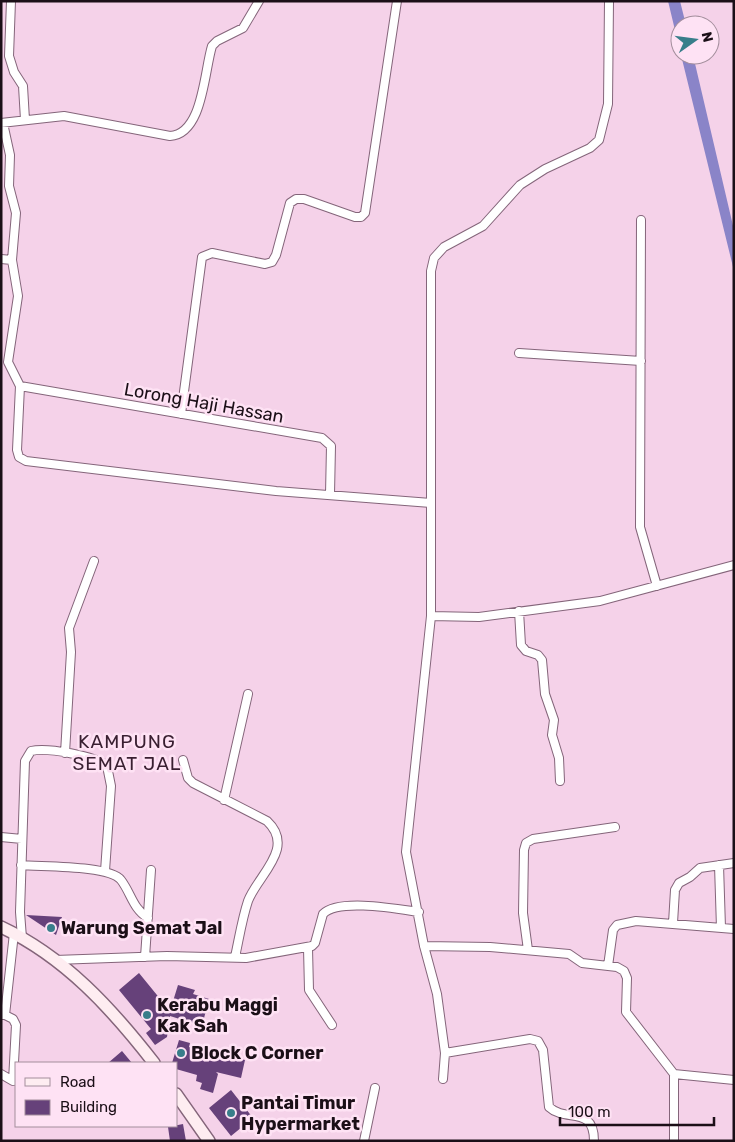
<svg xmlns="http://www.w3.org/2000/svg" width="735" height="1142" font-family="Rubik,sans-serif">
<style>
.water{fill:#8a84c8}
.building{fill:#66417a}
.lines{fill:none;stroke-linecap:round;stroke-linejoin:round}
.street-casing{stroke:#84657a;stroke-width:10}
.secondary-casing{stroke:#84657a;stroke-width:14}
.street{stroke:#fff;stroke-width:8}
.secondary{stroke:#feedf1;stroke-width:11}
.poi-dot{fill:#387e8a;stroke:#fee2f4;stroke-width:2}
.labels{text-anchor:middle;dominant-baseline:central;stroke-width:5;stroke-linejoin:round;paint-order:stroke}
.street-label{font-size:18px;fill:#1b0f17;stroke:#fee2f4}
.poi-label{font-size:18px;font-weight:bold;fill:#1b0f17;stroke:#fee2f4;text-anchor:start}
.neighbourhood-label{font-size:19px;letter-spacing:1px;fill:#391f31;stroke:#fee2f4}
</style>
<rect width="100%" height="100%" fill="#f5d2e9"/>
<!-- water -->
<path class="water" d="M668,1H680L686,25H680V51Z
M681,55H693L734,230V271Z"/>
<!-- building -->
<path class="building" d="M26,915L62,917L56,935Z
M139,973L170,1011L178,985L195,990L193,994L209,999L202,1026L170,1016L167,1037L155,1045L146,1033L151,1029L119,990Z
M179,1040L190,1043L189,1047L233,1060L234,1057L245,1060L241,1078L216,1072L218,1074L213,1093L200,1089L202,1083L196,1081L197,1075L176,1069V1063H172Z
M122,1051L132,1063H108Z
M231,1090L253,1118L231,1136L209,1108Z
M183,1124L186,1141H170L168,1127Z"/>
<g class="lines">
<defs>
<path id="street" d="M11,1L9,56L14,72L23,86L25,120
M1,123L64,116L170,136C203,134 204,72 212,46L217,41L243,28L259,1
M3,123L10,155L9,186L16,213L12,260L18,296L8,362L20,386L17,450L19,457L26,461L276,491L431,503
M641,220L640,527L657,586
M1,259L12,260
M519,353L641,361
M20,386L322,438L331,446L330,494
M181,414L202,257L212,253L265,264L272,262L276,255L290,203L296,199H304L355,217H361L365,213L397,1
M519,611L521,645L526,651L538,655L542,660L545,694L554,720L552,735L559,758L560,781
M431,616L479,617L600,601L734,565
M65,753L71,652L69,628L94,561
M183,760L188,778L193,783L267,821C296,848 258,875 248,901C242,919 239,939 235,957
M224,800L248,694
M1,837L22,839
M21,865C42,867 109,865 121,880C131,893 133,909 148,918
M719,865L721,928
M673,923L675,890L679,883L690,877L700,868L734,863
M22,938L20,912L25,761L31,751C47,747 95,756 107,766L111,786L105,871
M424,946L490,947L569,954L582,963L617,967L624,971L627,978L626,1012L674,1074V1141
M308,948L309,990L332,1025
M528,950L523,913L524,850L526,843L533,839L615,827
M145,957L151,870
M55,960L167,956L246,958L312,946L315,943L323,914C338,898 398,909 419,912
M608,966L613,930L617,925L636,921L734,929
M1,1015H5L14,933
M445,1053L530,1039L538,1041L543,1050L549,1107C566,1123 594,1105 594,1141
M1,1074L13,1081L16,1025L13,1019L5,1015
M674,1074L734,1080
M443,1079L445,1053L437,994L424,946L406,852L431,616V271L434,258L444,247L483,226L520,185L545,169L590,148L599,140L608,104L609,1
M364,1141L375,1088"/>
<path id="secondary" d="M1,927C65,957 112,1009 154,1063
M176,1094L209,1141"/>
</defs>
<!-- street casing -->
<use href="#street" class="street-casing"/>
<!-- secondary casing -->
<use href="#secondary" class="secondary-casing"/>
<!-- street -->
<use href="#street" class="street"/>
<!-- secondary -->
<use href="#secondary" class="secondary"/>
</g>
<!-- markers -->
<g class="poi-dot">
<circle cx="51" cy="928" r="5"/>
<circle cx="147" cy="1015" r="5"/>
<circle cx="181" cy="1053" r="5"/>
<circle cx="231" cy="1113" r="5"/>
</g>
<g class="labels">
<!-- street labels -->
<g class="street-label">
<text transform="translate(204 403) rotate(10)">Lorong Haji Hassan</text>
</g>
<!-- poi labels -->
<g class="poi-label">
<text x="61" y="928">Warung Semat Jal</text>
<text x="157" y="1005">Kerabu Maggi<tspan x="157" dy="21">Kak Sah</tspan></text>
<text x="191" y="1053">Block C Corner</text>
<text x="241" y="1103">Pantai Timur<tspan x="241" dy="21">Hypermarket</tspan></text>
</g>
<!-- neighbourhood labels -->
<g class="neighbourhood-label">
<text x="127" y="741">KAMPUNG<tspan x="127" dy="22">SEMAT JAL</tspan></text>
</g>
</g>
<!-- border -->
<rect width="735" height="1142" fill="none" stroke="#1b0f17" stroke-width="5"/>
<!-- legend -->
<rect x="15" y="1062" width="162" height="65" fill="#fee2f4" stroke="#a38e9c"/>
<rect x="25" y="1078" width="25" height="8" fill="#feedf1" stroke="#a38e9c"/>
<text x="60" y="1087" font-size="15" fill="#1b0f17">Road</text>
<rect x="25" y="1100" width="25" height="15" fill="#66417a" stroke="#a38e9c"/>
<text x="60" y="1112" font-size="15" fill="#1b0f17">Building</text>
<!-- north arrow -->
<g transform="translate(695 40) rotate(76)"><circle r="24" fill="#fee2f4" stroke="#a38e9c"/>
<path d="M0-4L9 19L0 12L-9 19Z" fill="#387e8a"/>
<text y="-8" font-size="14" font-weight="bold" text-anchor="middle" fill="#1b0f17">N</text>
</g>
<!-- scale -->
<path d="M560 1117v8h154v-8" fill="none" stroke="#1b0f17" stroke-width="2.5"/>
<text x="568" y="1117" font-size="15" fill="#1b0f17" stroke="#fee2f4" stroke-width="4" paint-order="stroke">100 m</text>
</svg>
